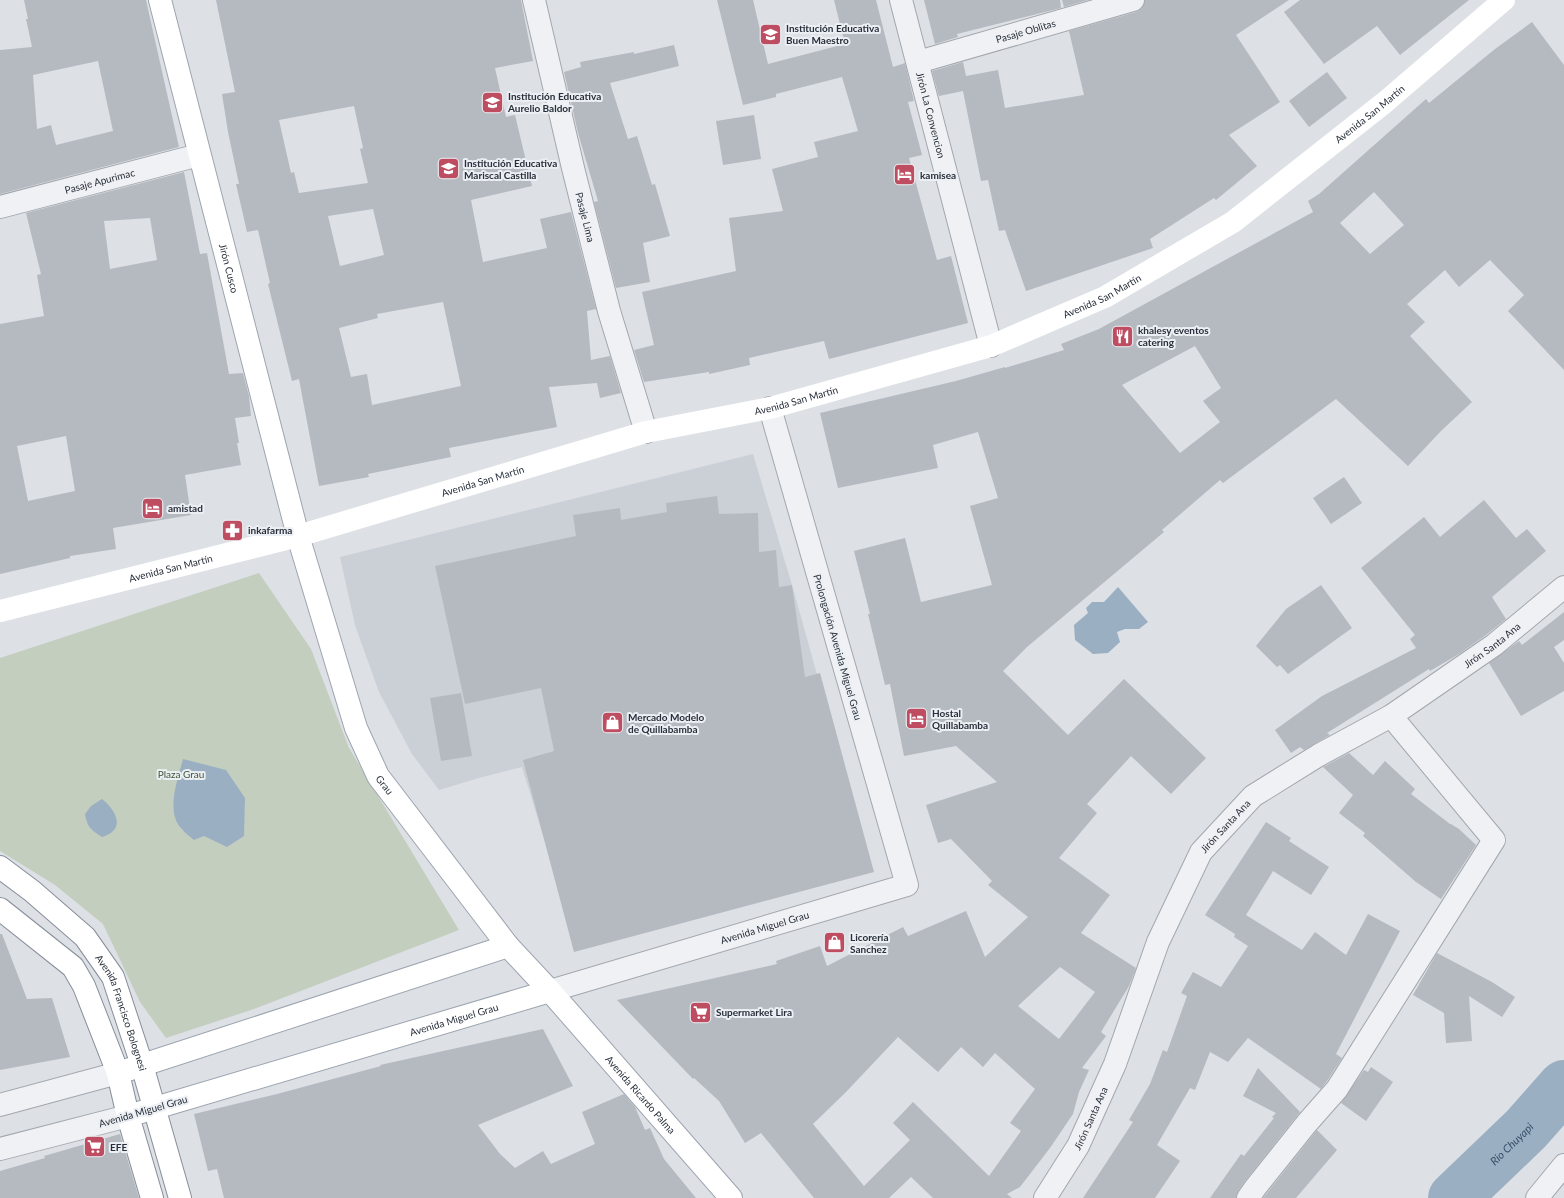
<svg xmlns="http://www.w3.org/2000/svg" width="1564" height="1198" font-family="Lato,sans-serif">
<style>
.built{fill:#cbd0d6}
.green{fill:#c3cebf}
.water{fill:#9bafc2}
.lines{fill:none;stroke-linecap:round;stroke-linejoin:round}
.river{stroke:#9bafc2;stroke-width:52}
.building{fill:#b5bac1;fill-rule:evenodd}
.street-casing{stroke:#a3a7ae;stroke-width:24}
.primary-casing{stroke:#9da5b0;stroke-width:24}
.highway-casing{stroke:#868e9a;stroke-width:24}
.street{stroke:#eff1f4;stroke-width:22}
.secondary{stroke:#fff;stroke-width:22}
.primary{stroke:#fff;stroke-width:22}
.highway{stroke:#fff;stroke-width:22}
.labels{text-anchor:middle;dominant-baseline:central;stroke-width:4;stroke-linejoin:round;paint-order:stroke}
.poi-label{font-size:10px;font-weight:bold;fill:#282f3a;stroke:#eceff3;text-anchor:start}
.street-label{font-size:10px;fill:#282f3a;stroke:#eceff3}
.park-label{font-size:10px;fill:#3d5437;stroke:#eceff3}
.water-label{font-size:11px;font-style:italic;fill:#374f69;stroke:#eceff3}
</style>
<rect width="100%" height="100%" fill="#dde0e5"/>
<!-- built -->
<path class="built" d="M753,454L792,585L872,871L577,947L522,767L479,778L439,790L412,754L379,692L355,625L340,557Z"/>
<!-- green -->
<path class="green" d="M259,573L311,649L349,748L459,930L254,1009L166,1038L140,1002L103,924L55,885L0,851V658Z"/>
<!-- water -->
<path class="water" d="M1118,587L1148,622L1139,629H1125L1117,632L1120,642L1108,653L1093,654L1075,640L1074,625L1088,613L1086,608L1092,602H1104Z
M183,759L226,770L245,798L244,836L227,847L204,836L194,840C189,836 184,832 180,827C166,810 178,778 183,759Z
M102,799C117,811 126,830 102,837C91,830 87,827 85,814L91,806Z"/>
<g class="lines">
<!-- river -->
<path class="river" id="s1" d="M1454,1198L1526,1129L1564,1086"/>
</g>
<!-- building -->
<path class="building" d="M24,0H146L179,147L0,194V50L32,47L26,19H28ZM98,61L113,131L56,145L51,125L37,129L33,75Z
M216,0H521L533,61L495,68L506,117L515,115L532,186L471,200L483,262L547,248L540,219L571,212L596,309L587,311L591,360L610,356L621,393L600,398L597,383L549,387L557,427L449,448L451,457L368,474L369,477L319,486L299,379L292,381L268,284L270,283L258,230L247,232L236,184H239L228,132L222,94L235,92ZM354,106L363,148L360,149L368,183L299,193L294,172L291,173L279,120ZM373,209L384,255L340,266L328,216ZM443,302L461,386L372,405L367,374L351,377L339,328L378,318L377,314Z
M717,0H753L768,64L845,44L834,0H876L893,67L905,63L914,101L908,102L922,155L909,158L937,260L951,256L968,323L829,359L824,341L749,358L750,365L709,374V372L644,382L634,350L654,345L642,292L736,271L729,218L783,211L772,169L818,157L814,142L858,131L842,77L776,94V97L743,105Z
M924,0H1060L1061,8L957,34L958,37L935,44Z
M1062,0H1088L1064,7Z
M1145,0H1289L1236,35L1280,102L1229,135L1257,166L1216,200L1214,198L1150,239L1153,248L1026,291L1005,230L999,231L988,180L981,181L963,91L939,96L932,71L963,62L966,76L998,70L1005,108L1084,95L1069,31L1136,12L1142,8Z
M1300,0H1469L1400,55L1377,26L1324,64L1284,12Z
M1532,22L1564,65V370L1508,311L1524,295L1490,260L1459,287L1445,270L1407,304L1425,322L1410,336L1472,402L1441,431L1408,466L1336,399L1223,483L1220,480L1162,530L1164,532L1027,647L1003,671L1068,735L1124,679L1206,758L1171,794L1131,756L1087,804L1097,813L1059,858L1110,895L1081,933L1136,968L1129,986L1101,1032L1106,1036L1082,1068L1089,1070L1079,1092L1073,1114L1050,1148L1020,1187L1007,1194L1012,1198H933L911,1177L889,1198H814L761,1133L745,1143L719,1101L694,1078L693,1079L617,1000L777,964L776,961L820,946L827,966L903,927L908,936L966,911L985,957L1028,917L988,885L992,881L951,839L938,843L926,805L997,782L956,746L904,756L890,684L885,685L868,614H870L854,551L905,538L921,602L992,585L970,506L998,498L978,432L933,445L938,468L838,488L820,413L956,381L1005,367V368L1064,350L1061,344L1099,329L1313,212L1308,201L1319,194L1426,99L1429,103L1495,49ZM1374,192L1404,225L1370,254L1340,223ZM1195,346L1221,388L1203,401L1220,422L1180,453L1122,385ZM1060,967L1095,992L1059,1039L1018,1006ZM898,1037L938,1072L961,1047L983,1067L995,1053L1035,1089L1010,1123L1021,1131L989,1176L913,1102L893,1123L910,1140L864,1186L813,1124L846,1092Z
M674,45L679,66L610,83L628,139L637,136L652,185L655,184L670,236L643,243L650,282L616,288L594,202L598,201L578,133L564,72L581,67L580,62L634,52V54Z
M1327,72L1347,98L1309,127L1289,101Z
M754,115L761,159L723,165L716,121Z
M184,172L200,254L207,253L229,374L243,373L249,396L251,416L235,418L239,443H237L241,465L185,475L191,515L113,528L116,549L70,556V558L0,574V324L44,316L37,275L41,274L26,213ZM150,218L157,260L110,269L104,221ZM66,436L75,491L28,501L17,446Z
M1344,477L1362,503L1331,524L1313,498Z
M717,496L719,514L758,513L759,552L776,550L779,587L792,585L805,677L820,673L874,872L574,952L523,760L554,751L541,688L465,704L435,566L576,536L573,515L620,508L621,520L667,512L666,503Z
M1484,500L1516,538L1527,529L1546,551L1492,597L1506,619L1486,635L1459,654L1430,671L1429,669L1327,733L1330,735L1304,750L1300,747L1291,753L1275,730L1322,696L1416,648L1410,639L1415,635L1361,568L1424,517L1440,537Z
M1321,585L1352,628L1288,674L1280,665L1277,667L1256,646L1286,609Z
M1564,612V640L1554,647L1564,663V691L1521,716L1489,663L1519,641L1522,645Z
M461,693L472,756L441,761L430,698Z
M1349,753L1373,775L1385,761L1415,789L1411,794L1450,824H1451L1459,829L1476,845L1441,899L1416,882L1363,836L1365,833L1339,813L1353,795L1323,767Z
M1266,822L1291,838L1289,841L1329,867L1311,895L1273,871L1246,915L1302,950L1315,932L1346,955L1368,914L1400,931L1336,1054L1342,1058L1327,1081L1321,1089L1248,1038L1228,1062L1210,1052L1195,1090L1190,1088L1157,1145L1180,1161L1155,1198H1083L1133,1122L1129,1120L1150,1084L1163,1050L1167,1052L1187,996L1181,993L1193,972L1221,987L1248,946L1234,937L1235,934L1205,915Z
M0,934H2L27,999L52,998L70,1057L0,1070Z
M1437,953L1492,982L1515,997L1502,1017L1469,996L1472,1041L1446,1043L1444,1013L1413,995Z
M543,1029L573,1086L478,1125L500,1154L515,1168L543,1151L551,1164L595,1144L582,1112L624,1094L635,1107L645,1130L650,1128L664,1159L696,1198H224L217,1169L208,1171L194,1114L277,1094L381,1066L380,1065Z
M1371,1067L1393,1082L1366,1121L1341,1103L1364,1070L1368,1072Z
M1258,1068L1300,1112L1245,1181L1238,1191L1236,1198H1210L1241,1154L1244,1156L1274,1118L1272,1117L1276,1113L1243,1096Z
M1317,1130L1337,1150L1296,1198H1263Z
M120,1134L139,1198H0V1171L45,1158L44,1156Z"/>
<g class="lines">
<defs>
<g id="street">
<path id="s2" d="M534,0L573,168L609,311L646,432"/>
<path id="s3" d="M901,0L991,346"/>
<path id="s4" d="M918,62L1133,0"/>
<path id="s5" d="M0,207L199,155"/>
<path id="s6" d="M550,991L907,885L770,408"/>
<path d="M0,1105L118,1073"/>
<path d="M0,1149L128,1116"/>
<path id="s7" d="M1045,1198L1078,1146L1115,1064L1158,942L1201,852L1253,796L1319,755L1391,716L1494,645L1564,587"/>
<path d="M1248,1198L1255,1188L1307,1123L1337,1089L1494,840L1391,716"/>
<path d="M1537,1198L1564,1165"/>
</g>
<g id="primary">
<path id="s9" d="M160,0L298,536L356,728L378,776L508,946L550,991L731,1198"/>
<path d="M118,1073L508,946"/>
<path id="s10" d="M128,1116L550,991"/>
</g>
<g id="highway">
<path id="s11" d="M0,867L32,891L85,937L113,977L142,1065L180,1198"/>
<path d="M0,909L73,967L84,986L118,1073L128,1116L152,1198"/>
</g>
</defs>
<!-- street casing -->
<use href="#street" class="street-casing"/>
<!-- primary casing -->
<use href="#primary" class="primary-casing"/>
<!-- highway casing -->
<use href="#highway" class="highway-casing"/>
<!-- street -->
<use href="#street" class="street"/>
<!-- secondary -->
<path class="secondary" id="s8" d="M0,611L298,536L646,432L770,408L991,346L1105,297L1233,222L1384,103L1504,0"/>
<!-- primary -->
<use href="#primary" class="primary"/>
<!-- highway -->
<use href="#highway" class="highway"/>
</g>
<!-- icons -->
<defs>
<symbol id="school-square" viewBox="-11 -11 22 22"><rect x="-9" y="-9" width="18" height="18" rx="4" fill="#bf4d61" stroke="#eceff3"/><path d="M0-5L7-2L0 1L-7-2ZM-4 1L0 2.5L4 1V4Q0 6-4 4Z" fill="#fff"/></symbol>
<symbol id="hotel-square" viewBox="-11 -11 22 22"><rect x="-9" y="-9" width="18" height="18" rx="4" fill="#bf4d61" stroke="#eceff3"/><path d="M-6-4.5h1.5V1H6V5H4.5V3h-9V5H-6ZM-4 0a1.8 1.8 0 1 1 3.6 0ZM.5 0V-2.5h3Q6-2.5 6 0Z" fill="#fff"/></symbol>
<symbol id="restaurant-square" viewBox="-11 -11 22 22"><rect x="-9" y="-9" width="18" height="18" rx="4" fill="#bf4d61" stroke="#eceff3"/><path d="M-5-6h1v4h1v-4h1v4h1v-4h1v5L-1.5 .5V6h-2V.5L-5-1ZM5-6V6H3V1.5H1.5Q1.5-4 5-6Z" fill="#fff"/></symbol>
<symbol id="pharmacy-square" viewBox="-11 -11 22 22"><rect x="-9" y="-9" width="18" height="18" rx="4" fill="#bf4d61" stroke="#eceff3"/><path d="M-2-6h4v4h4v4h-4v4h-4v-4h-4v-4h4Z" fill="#fff"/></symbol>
<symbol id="shop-square" viewBox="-11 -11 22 22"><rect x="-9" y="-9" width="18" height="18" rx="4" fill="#bf4d61" stroke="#eceff3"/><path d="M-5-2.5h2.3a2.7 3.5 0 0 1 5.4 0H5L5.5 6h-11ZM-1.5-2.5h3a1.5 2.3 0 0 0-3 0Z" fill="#fff"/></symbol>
<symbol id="supermarket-square" viewBox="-11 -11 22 22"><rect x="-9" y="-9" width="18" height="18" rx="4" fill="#bf4d61" stroke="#eceff3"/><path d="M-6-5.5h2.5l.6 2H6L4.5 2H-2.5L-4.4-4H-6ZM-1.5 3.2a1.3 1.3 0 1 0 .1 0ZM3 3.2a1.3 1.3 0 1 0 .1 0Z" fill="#fff"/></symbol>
</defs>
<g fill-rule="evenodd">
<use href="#school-square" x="758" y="22" width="25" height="25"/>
<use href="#school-square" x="480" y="90" width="25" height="25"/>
<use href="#school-square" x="436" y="156" width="25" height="25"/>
<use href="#hotel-square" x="892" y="162" width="25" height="25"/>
<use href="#restaurant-square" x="1110" y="324" width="25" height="25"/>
<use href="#hotel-square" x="140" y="496" width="25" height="25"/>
<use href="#pharmacy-square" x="220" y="518" width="25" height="25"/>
<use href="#hotel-square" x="904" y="706" width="25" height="25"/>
<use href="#shop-square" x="600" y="710" width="25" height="25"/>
<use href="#shop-square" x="822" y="930" width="25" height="25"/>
<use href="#supermarket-square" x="688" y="1000" width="25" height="25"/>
<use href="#supermarket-square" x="82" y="1134" width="25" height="25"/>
</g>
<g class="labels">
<!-- poi labels -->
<g class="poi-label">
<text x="786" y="28">Institución Educativa<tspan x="786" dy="12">Buen Maestro</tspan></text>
<text x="508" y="96">Institución Educativa<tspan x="508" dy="12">Aurelio Baldor</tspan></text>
<text x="464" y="163">Institución Educativa<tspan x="464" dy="12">Mariscal Castilla</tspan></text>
<text x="920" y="175">kamisea</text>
<text x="1138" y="330">khalesy eventos<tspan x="1138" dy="12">catering</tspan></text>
<text x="168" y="508">amistad</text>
<text x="248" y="530">inkafarma</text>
<text x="932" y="713">Hostal<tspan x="932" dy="12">Quillabamba</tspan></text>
<text x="628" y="717">Mercado Modelo<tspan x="628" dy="12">de Quillabamba</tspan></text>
<text x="850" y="937">Licorería<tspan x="850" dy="12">Sanchez</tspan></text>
<text x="716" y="1012">Supermarket Lira</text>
<text x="110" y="1147">EFE</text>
</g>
<!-- street labels -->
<g class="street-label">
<text stroke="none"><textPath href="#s4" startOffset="112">Pasaje Oblitas</textPath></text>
<text stroke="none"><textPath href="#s8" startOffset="1473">Avenida San Martín</textPath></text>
<text stroke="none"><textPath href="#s3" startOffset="119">Jirón La Convencion</textPath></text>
<text stroke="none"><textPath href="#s5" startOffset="103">Pasaje Apurimac</textPath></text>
<text stroke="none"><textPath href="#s2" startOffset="223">Pasaje Lima</textPath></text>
<text stroke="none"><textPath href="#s9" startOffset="277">Jirón Cusco</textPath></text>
<text stroke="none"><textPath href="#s8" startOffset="1148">Avenida San Martín</textPath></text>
<text stroke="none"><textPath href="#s8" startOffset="824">Avenida San Martín</textPath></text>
<text stroke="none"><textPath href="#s8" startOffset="500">Avenida San Martín</textPath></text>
<text stroke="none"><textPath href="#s8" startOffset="176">Avenida San Martín</textPath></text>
<text stroke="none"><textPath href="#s7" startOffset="740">Jirón Santa Ana</textPath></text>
<text transform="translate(838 647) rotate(74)">Prolongación Avenida Miguel Grau</text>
<text stroke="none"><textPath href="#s9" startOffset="818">Grau</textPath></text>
<text stroke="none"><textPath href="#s7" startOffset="416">Jirón Santa Ana</textPath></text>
<text stroke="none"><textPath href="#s6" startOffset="224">Avenida Miguel Grau</textPath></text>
<text stroke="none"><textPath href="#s11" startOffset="195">Avenida Francisco Bolognesi</textPath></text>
<text stroke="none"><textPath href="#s10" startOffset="340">Avenida Miguel Grau</textPath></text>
<text stroke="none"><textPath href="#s9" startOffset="1220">Avenida Ricardo Palma</textPath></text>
<text transform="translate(143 1111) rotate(-16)">Avenida Miguel Grau</text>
<text stroke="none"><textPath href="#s7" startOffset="92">Jirón Santa Ana</textPath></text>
</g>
<!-- park labels -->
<g class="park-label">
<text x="181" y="774">Plaza Grau</text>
</g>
<!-- water labels -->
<g class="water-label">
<text stroke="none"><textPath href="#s1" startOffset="79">Rio Chuyapi</textPath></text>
</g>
</g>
</svg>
